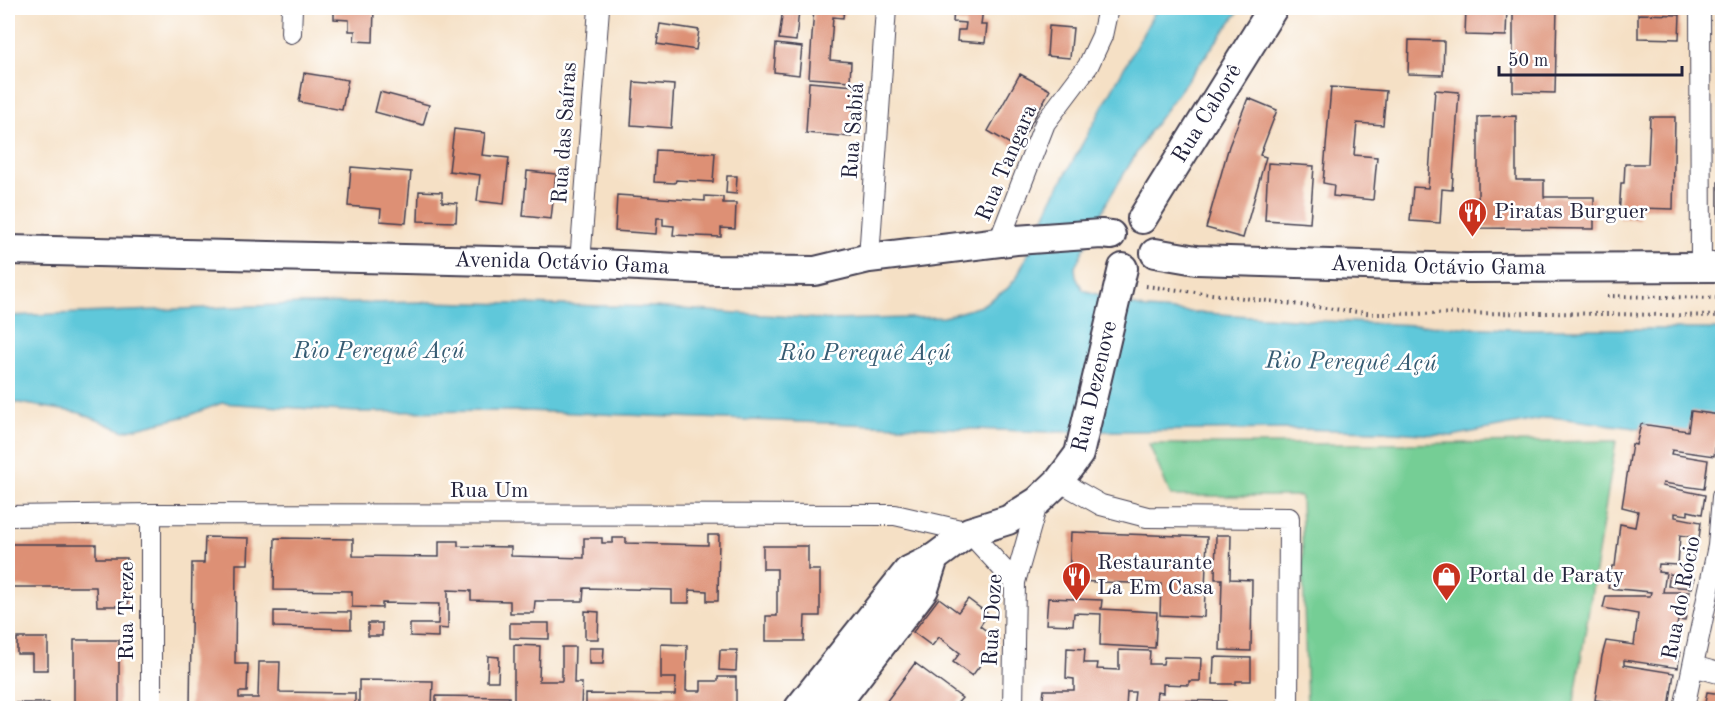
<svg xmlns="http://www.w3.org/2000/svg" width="1730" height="716" font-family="'Old Standard TT',serif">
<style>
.green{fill:#74ce95;stroke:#4b7868;stroke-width:1.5}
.water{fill:#5fc8da;stroke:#40758a;stroke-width:1.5}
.building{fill:#dd9075}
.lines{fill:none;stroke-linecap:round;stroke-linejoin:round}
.street-casing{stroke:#423e50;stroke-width:22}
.secondary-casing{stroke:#423e50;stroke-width:32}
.path{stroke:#423e50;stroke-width:4;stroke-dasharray:1.5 4.5;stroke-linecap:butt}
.street{stroke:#fff;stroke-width:20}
.secondary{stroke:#fff;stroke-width:28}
.labels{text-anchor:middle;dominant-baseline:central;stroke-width:5;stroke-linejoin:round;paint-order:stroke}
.street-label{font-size:22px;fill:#22223b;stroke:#fff}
.poi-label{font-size:22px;fill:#22223b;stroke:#fff;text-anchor:start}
.water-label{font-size:24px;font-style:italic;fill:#375c73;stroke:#fff}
</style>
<rect width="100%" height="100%" fill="#fff"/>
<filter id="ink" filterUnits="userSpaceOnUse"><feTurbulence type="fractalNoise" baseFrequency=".0167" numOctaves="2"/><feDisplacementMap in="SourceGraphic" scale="12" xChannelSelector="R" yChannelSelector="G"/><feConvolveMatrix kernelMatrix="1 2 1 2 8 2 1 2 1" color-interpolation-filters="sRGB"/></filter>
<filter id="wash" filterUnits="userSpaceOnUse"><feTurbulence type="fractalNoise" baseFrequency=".008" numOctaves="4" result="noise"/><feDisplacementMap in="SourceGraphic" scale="24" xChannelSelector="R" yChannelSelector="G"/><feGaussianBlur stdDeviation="1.35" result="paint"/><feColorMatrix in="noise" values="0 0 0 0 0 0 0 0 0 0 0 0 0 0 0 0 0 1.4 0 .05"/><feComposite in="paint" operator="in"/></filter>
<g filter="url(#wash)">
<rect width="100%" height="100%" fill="#f5e0c5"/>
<!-- green -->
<path class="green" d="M1616,441L1573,708H1307L1301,496H1171L1149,444H1395Z"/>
<!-- water -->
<path class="water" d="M1157,8H1241L1150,131L1108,200L1075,267L1076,277L1083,290L1146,309L1323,321L1509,329H1722V432H1666L1551,417L1452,436L1379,431L1293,429L1049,432L525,411L357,412L222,403L187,416L124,431L80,413L8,401V316L303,304L427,302L654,307L833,320L944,317L981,306L1007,289L1017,277L1052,199Z"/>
<g id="blocks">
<!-- building -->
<path class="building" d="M334,8H374L373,42L354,41L355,31H349V20L334,19Z
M783,8L799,10L796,41L779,39Z
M814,8H844L843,18L833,17L830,60L851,62L850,81L809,78Z
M954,8H983L981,25H987L985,43L957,41L958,30H965L966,23L953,22Z
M1466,8H1507L1506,36L1465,35Z
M1513,8H1557L1555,93L1513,92Z
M1638,14L1680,15L1679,39L1638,38Z
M660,24L699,30L696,50L657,44Z
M1049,26L1073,28L1070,58L1047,56Z
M1409,40L1444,41L1443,75L1408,74Z
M776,44L802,47L799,75L774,72Z
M304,73L348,80L342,110L299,102Z
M1020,74L1050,90L1017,148L988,131Z
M634,82L674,85L671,128L631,125Z
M809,82L855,86L851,137L806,133Z
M1331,87L1386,91L1383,125L1357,123L1354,155L1377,157L1373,200L1333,196L1334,185L1323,183Z
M1435,90L1459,92L1452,190L1442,189L1440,223L1410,221L1413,187L1428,188Z
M380,92L429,105L423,125L375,112Z
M1248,98L1277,110L1260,155L1266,157L1243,238L1206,228L1229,146Z
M1516,116V180H1544V197H1594V229L1478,228V117Z
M1650,117H1675L1673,209L1639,208V219L1619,218L1621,183H1624L1625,164H1648Z
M454,129L485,133L482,155L509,158L504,204L477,201L480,175L449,171Z
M656,150L715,153L713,182L676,180L675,183L654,182Z
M1268,163L1314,166L1310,223L1265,220Z
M351,167L411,172L406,223L380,221L381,209L348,206Z
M527,171L556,174L551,219L523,216Z
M727,176H737L736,194L726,193Z
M1718,182H1722V221H1718Z
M419,191L442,192V202L457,203L456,222L418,221Z
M617,195L705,201V196L723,197V203H736L735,229L721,228V237L673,235L674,226L663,225V218H657L656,234L615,231Z
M1691,411L1720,415L1714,456L1672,450L1671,454L1708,460L1704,489L1663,483L1662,486L1705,495L1702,514L1688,511V515L1675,513V517L1701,522L1699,538L1680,535L1678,565L1659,564L1658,572L1666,573L1663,592H1690L1685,621L1678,620L1673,651L1680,652L1678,668L1624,660V665L1674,673L1669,708H1651L1595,700L1602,656L1606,641L1634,645L1638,614L1603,608L1606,596H1650L1651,592L1608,588L1612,566H1615L1620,524L1635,527L1638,511L1622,507L1632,444L1636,445L1641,424L1688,431Z
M1071,532L1207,537L1204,617L1160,615L1161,584L1069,581Z
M708,535H719L718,601H707V591L689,590V603H672V590L584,588L583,601H535L534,613H510V601L471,600V591L448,590V629L438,628V637L410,636V624H438L439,604L382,603V608L352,607V591L274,590L275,538L353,539V556L439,557V541H458V546L511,547V556L584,558V538H602V543H613V538H626V543L708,545Z
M1216,535H1231L1230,579L1252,580L1251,651L1220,650L1222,579H1215Z
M205,537L249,538L248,564H236L235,664H248L247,692H239V698H258L259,662H280L279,692L355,693V708H190L192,563H204Z
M8,544H96V558H127L128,606H97L96,587H8Z
M763,546H808V570H820V616H805L804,641H766V616H777V569H763Z
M1670,574L1694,578L1692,588L1668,586Z
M939,598L958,612L968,599L988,614L980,626L999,640L972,676L953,662L960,653L939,637L932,646L913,632Z
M1048,598L1102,600L1101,609L1157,612L1155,648L1100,645L1101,614L1074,613L1073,625L1046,624Z
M274,611L351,612V629L274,627Z
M585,611L599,612L598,639H585Z
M1721,619H1722V645L1717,644Z
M368,623H382V636H368Z
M510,623H549V639L510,638Z
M17,638H48V670H32V654H17Z
M74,640H119V708H74Z
M661,644L687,645L686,691H701V681H718V677H736V708H586V694L675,695L676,678H661Z
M514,645L540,646L539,681H562V647H575L574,683H582L581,708H514Z
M589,648H604L603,664H589Z
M1067,648L1085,649L1084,663H1098L1097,669L1119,670V650L1150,651L1149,664H1163L1164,657L1201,658L1200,681H1189V685L1163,684V693L1157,692L1156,700L1226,701V708H1133L1135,692H1127L1126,708H1042L1044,690H1074V679L1066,678Z
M720,650H737L736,671L719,670Z
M488,656L499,657L498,681H487Z
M1214,657L1251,658V681H1236V684H1213Z
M915,663L962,698L953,708H896L886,702Z
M359,680L433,681L432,708H359Z
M1707,692L1722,694V708H1704Z
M436,696L509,697V708H436Z
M12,703H49V708H12Z
M1593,703L1616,707V708H1592Z"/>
</g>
</g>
<g filter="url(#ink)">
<use href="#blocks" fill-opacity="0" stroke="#423e50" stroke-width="1.5"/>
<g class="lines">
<defs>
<path id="street" d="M1700,8L1701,267
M291,33L292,8
M998,244L1045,123L1088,66L1102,36L1108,8
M869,258L886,8
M580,263L599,8
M1059,481L1101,505L1147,517L1289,518L1288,708
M151,514V708
M8,516L151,514L895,515L969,532L1015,582
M1693,666L1722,674
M1013,708L1015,582L1038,501
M1684,708L1718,546L1722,497"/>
<g id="secondary">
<path id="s1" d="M1142,219L1273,8"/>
<path id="s2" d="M8,250L580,263L717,270L815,271L869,258L1016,240L1101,234L1111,235"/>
<path id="s3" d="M1155,253L1196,260L1465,268L1722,267"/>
<path id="s4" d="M799,708L908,571L934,558L969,532L1008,520L1038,501L1059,481L1079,454L1123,268"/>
<path d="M833,708L924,589L934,558"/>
</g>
</defs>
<!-- street casing -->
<use href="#street" class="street-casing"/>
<!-- secondary casing -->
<use href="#secondary" class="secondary-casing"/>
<!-- path -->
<path class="path" d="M1146,286L1374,314L1549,313L1722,316
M1607,296L1722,298"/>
<!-- street -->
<use href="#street" class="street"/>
<!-- secondary -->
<use href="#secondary" class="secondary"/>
</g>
</g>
<!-- icons -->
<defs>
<symbol id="restaurant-pin" viewBox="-11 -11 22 30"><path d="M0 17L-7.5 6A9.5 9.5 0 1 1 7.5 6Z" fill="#c8321e" stroke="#fff"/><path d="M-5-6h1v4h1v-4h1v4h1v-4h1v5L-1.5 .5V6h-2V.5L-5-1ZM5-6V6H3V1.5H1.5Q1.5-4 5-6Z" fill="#fff"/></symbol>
<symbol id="shop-pin" viewBox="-11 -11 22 30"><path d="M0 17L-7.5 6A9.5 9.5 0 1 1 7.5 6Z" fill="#c8321e" stroke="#fff"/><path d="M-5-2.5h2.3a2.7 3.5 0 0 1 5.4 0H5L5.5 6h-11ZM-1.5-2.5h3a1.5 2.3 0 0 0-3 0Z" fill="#fff"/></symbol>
</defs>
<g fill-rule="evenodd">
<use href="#restaurant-pin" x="1456" y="196" width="33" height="45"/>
<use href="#restaurant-pin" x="1060" y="560" width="33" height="45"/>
<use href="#shop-pin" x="1430" y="560" width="33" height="45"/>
</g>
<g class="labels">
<!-- street labels -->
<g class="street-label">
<text stroke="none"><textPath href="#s1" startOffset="124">Rua Caborê</textPath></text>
<text transform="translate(854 131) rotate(-86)">Rua Sabiá</text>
<text transform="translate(565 133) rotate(-86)">Rua das Saíras</text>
<text transform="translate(1007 163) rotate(-67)">Rua Tangara</text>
<text stroke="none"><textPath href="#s2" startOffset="554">Avenida Octávio Gama</textPath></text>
<text stroke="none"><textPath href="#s3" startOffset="284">Avenida Octávio Gama</textPath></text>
<text stroke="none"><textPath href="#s4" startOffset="456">Rua Dezenove</textPath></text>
<text x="489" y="491">Rua Um</text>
<text transform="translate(1682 598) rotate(-79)">Rua do Rócio</text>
<text transform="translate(127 611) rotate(-90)">Rua Treze</text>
<text transform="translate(993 620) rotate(-87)">Rua Doze</text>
</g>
<!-- poi labels -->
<g class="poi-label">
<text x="1494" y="212">Piratas Burguer</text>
<text x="1097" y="563">Restaurante<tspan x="1097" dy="25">La Em Casa</tspan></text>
<text x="1468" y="576">Portal de Paraty</text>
</g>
<!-- water labels -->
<g class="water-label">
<text x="379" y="352">Rio Perequê Açú</text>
<text x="865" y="354">Rio Perequê Açú</text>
<text transform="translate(1351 363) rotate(1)">Rio Perequê Açú</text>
</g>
</g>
<!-- margin -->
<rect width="1730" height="716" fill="none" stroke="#fff" stroke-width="30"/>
<!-- scale -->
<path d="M1499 66v9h183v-9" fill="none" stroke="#22223b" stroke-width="3"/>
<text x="1508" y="66" font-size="18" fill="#22223b" stroke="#ffffff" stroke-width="4.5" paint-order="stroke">50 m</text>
</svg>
